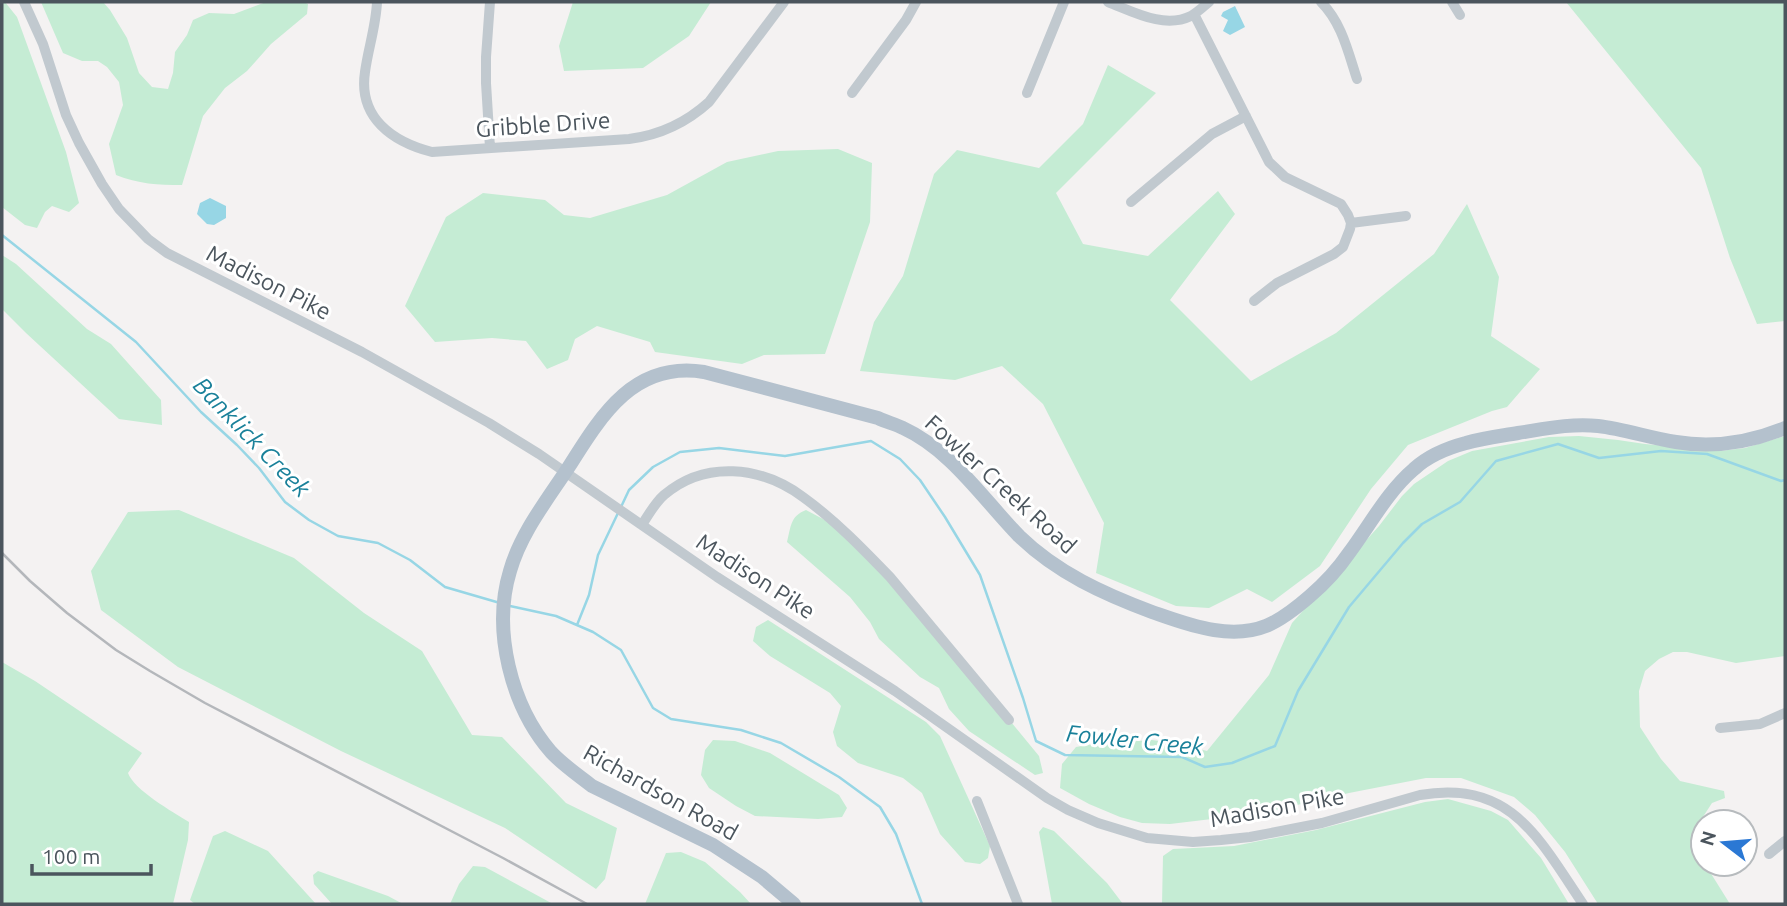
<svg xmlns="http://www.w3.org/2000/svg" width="1787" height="906" font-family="Ubuntu,sans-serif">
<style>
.green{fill:#c5ecd4}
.water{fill:#97d6e5}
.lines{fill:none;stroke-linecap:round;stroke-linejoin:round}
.stream{stroke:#97d6e5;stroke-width:2.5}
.minor{stroke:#c1c9cf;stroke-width:10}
.major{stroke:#b4c1cd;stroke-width:14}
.rail{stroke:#b4b7bb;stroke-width:2.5}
.labels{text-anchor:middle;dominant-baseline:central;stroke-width:6;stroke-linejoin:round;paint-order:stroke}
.street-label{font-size:23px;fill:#4b555d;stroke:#fff}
.water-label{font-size:24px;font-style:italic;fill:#1a819a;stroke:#fff}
</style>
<rect width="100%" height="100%" fill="#f4f2f2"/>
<!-- green -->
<path class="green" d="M2,2H5L17,17L66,152L79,203L69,212L52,206L45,212L37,228L25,225L2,207Z
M41,2H103L110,10L127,38L139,73L152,87L168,89L173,73L175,52L187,35L193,20L209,13L234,14L266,2H304L308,4L307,14L271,44L247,71L225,88L203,116L182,185C158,185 138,184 116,175L109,144L123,105L119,82L107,67L98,61H82L63,53Z
M573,2H711L689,36L643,68L564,71L559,46Z
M1566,2H1785V321L1757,324L1730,258L1701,168Z
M1108,65L1156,93L1056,193L1083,244L1148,256L1218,191L1235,214L1170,300L1251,381L1336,333L1434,254L1467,204L1499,277L1491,336L1540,369L1507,407L1492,411L1408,445L1371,489L1320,566L1272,602L1247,589L1209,608L1176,606L1096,573L1104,523L1043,404L1002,366L955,380L860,371L874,322L903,276L934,174L957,150L1039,168L1083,124Z
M838,149L872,163L870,222L825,354L764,355L742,364L655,352L650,342L597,326L575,339L568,360L547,369L526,341L492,338L435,342L405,306L446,217L483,193L545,200L564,215L590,218L667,195L727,162L778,151Z
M2,255L16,264L87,329L111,344L161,400L162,425L119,419L26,333L2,309Z
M1579,436L1618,440L1645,444L1720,451L1745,448L1785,436V656L1736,663L1687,652H1673L1659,659L1645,671L1639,691L1640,727L1661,759L1680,781L1724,791L1725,798L1712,803L1697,826L1702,841L1703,864H1705L1730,904H1598L1565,852L1535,815L1514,797L1461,778H1426L1349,793L1262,813L1170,824L1142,823L1120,817L1089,804L1060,788L1062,764L1076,747L1093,744L1152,740L1181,744L1207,751L1269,675L1292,623L1379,526L1402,496L1414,484L1448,461L1472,451L1549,437Z
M179,510L294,558L364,613L422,651L472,735L502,737L566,803L617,828L605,879L596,889L505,828L341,751L178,667L101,610L91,571L128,512Z
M806,510L840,528L930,623L1039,756L1043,773L1035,775L969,731L949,709L939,688L920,677L879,639L870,622L850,597L787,542C791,527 790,516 806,510Z
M768,620L926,722L940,736L990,846L988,858L980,864L965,862L940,834L922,793L903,778L858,763L837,746L833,732L841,706L830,693L770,656L753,641L756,627Z
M2,662L35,681L142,753L128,773C134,790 173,812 189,822L188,840L173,904H2Z
M713,740L735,741L770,753L839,795L847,808L842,817L818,819L755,816L736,806L709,788L701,775L705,750Z
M1448,799L1491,811L1508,820L1541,858L1569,904H1162L1163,856L1173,849L1234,846L1316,830L1425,802Z
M1043,827L1054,831L1107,883L1123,904H1052L1039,832Z
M225,831L268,851L316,904H195L190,900L213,836Z
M681,852L705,862L740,892L751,904H645L666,853Z
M473,866L485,867L553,904H450L459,884Z
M318,871L388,896L403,904H332L314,884L313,875Z"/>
<!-- water -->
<path class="water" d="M1235,6L1245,27L1230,35L1223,31L1228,20L1221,16L1223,12Z
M210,198L226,206V218L214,225L207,224L197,214L200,203Z"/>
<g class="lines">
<!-- stream -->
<path class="stream" d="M2,235L136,342L201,412L237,445L259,468L285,502L309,520L338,536L378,543L410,560L445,587L500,603
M621,507L629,490L653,467L680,452L719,448L785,456L871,441L900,459L920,480L945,517L980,575L1023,698L1036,741L1065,755L1182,757L1205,767L1232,763L1275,746L1298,691L1349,607L1403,543L1422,524L1460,502L1496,461L1558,444L1599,458L1661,451L1707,454L1781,481L1785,480
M510,606L556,616L593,632L621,650L653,708L671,719L741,730L781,743L839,777L880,807L896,834L922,904
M577,625L589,595L598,555L618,513"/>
<!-- minor -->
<path class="minor" d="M24,2L43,44L66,115L79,143L102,184L119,209L148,239L167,253L362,352L489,423L539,454L717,577L895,691L1047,798L1068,810L1098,823L1147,838L1193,842L1221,840L1250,837L1322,823L1420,795C1511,779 1539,839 1583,904
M377,2C376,26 368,49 365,72C358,118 393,142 432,152L629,139C661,135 686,123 709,102L784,2
M490,2L486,57V83L490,148
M1108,2C1134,12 1164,29 1191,16C1198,12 1203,7 1209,2
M1321,2C1342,23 1348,52 1357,79
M1452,2L1460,15
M1194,14L1269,162L1285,177L1341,204L1348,215L1351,223L1350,229L1343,247L1334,254L1277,283L1254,301
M852,93L906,20L916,2
M1027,93L1064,2
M1131,202L1212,134L1246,116
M1351,223L1406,216
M642,525C648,515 655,503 664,495C705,460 761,466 803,497C835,520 863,549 890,577L1009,720
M1720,728L1760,724L1785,713
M977,801L1018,904
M1769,854L1785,841"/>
<!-- major -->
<path class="major" d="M794,904L762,877L713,845L592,786C578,775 563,765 551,752C511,706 492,630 510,571C521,532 548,499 570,465C602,414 635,361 704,372L878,418C886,422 895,424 903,428C951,450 983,499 1019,536C1057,573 1104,594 1152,612C1172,619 1193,627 1214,630C1257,637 1279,623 1310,596C1324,584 1338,569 1349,553C1370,525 1387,492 1414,469C1428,456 1447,448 1466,443C1483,438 1501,436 1518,433C1544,429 1571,423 1598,426C1624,429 1650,438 1676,442C1713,448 1751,442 1785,428"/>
<!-- rail -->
<path class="rail" d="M2,553L30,581L67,613L116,650L150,671L205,703L503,858L587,904"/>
</g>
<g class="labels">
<!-- street labels -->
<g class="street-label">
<text transform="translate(543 124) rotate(-4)">Gribble Drive</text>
<text transform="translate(269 282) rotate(27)">Madison Pike</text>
<text transform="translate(1001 484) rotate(42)">Fowler Creek Road</text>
<text transform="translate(756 576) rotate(33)">Madison Pike</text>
<text transform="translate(661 792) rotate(29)">Richardson Road</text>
<text transform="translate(1277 807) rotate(-10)">Madison Pike</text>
</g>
<!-- water labels -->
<g class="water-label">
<text transform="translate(252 437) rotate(46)">Banklick Creek</text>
<text transform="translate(1135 740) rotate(6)">Fowler Creek</text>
</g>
</g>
<!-- border -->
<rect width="1787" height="906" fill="none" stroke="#4b555d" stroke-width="7"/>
<!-- north arrow -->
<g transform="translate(1724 843) rotate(286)"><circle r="33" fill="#ffffff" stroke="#b7bbbe" stroke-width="2"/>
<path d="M0-5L12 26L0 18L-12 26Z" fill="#2b78d4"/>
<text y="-10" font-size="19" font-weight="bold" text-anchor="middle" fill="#4b555d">N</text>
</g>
<!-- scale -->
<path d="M32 864v10h119v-10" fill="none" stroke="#4b555d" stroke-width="3.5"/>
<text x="42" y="864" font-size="21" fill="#4b555d" stroke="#ffffff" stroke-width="5" paint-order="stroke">100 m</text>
</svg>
